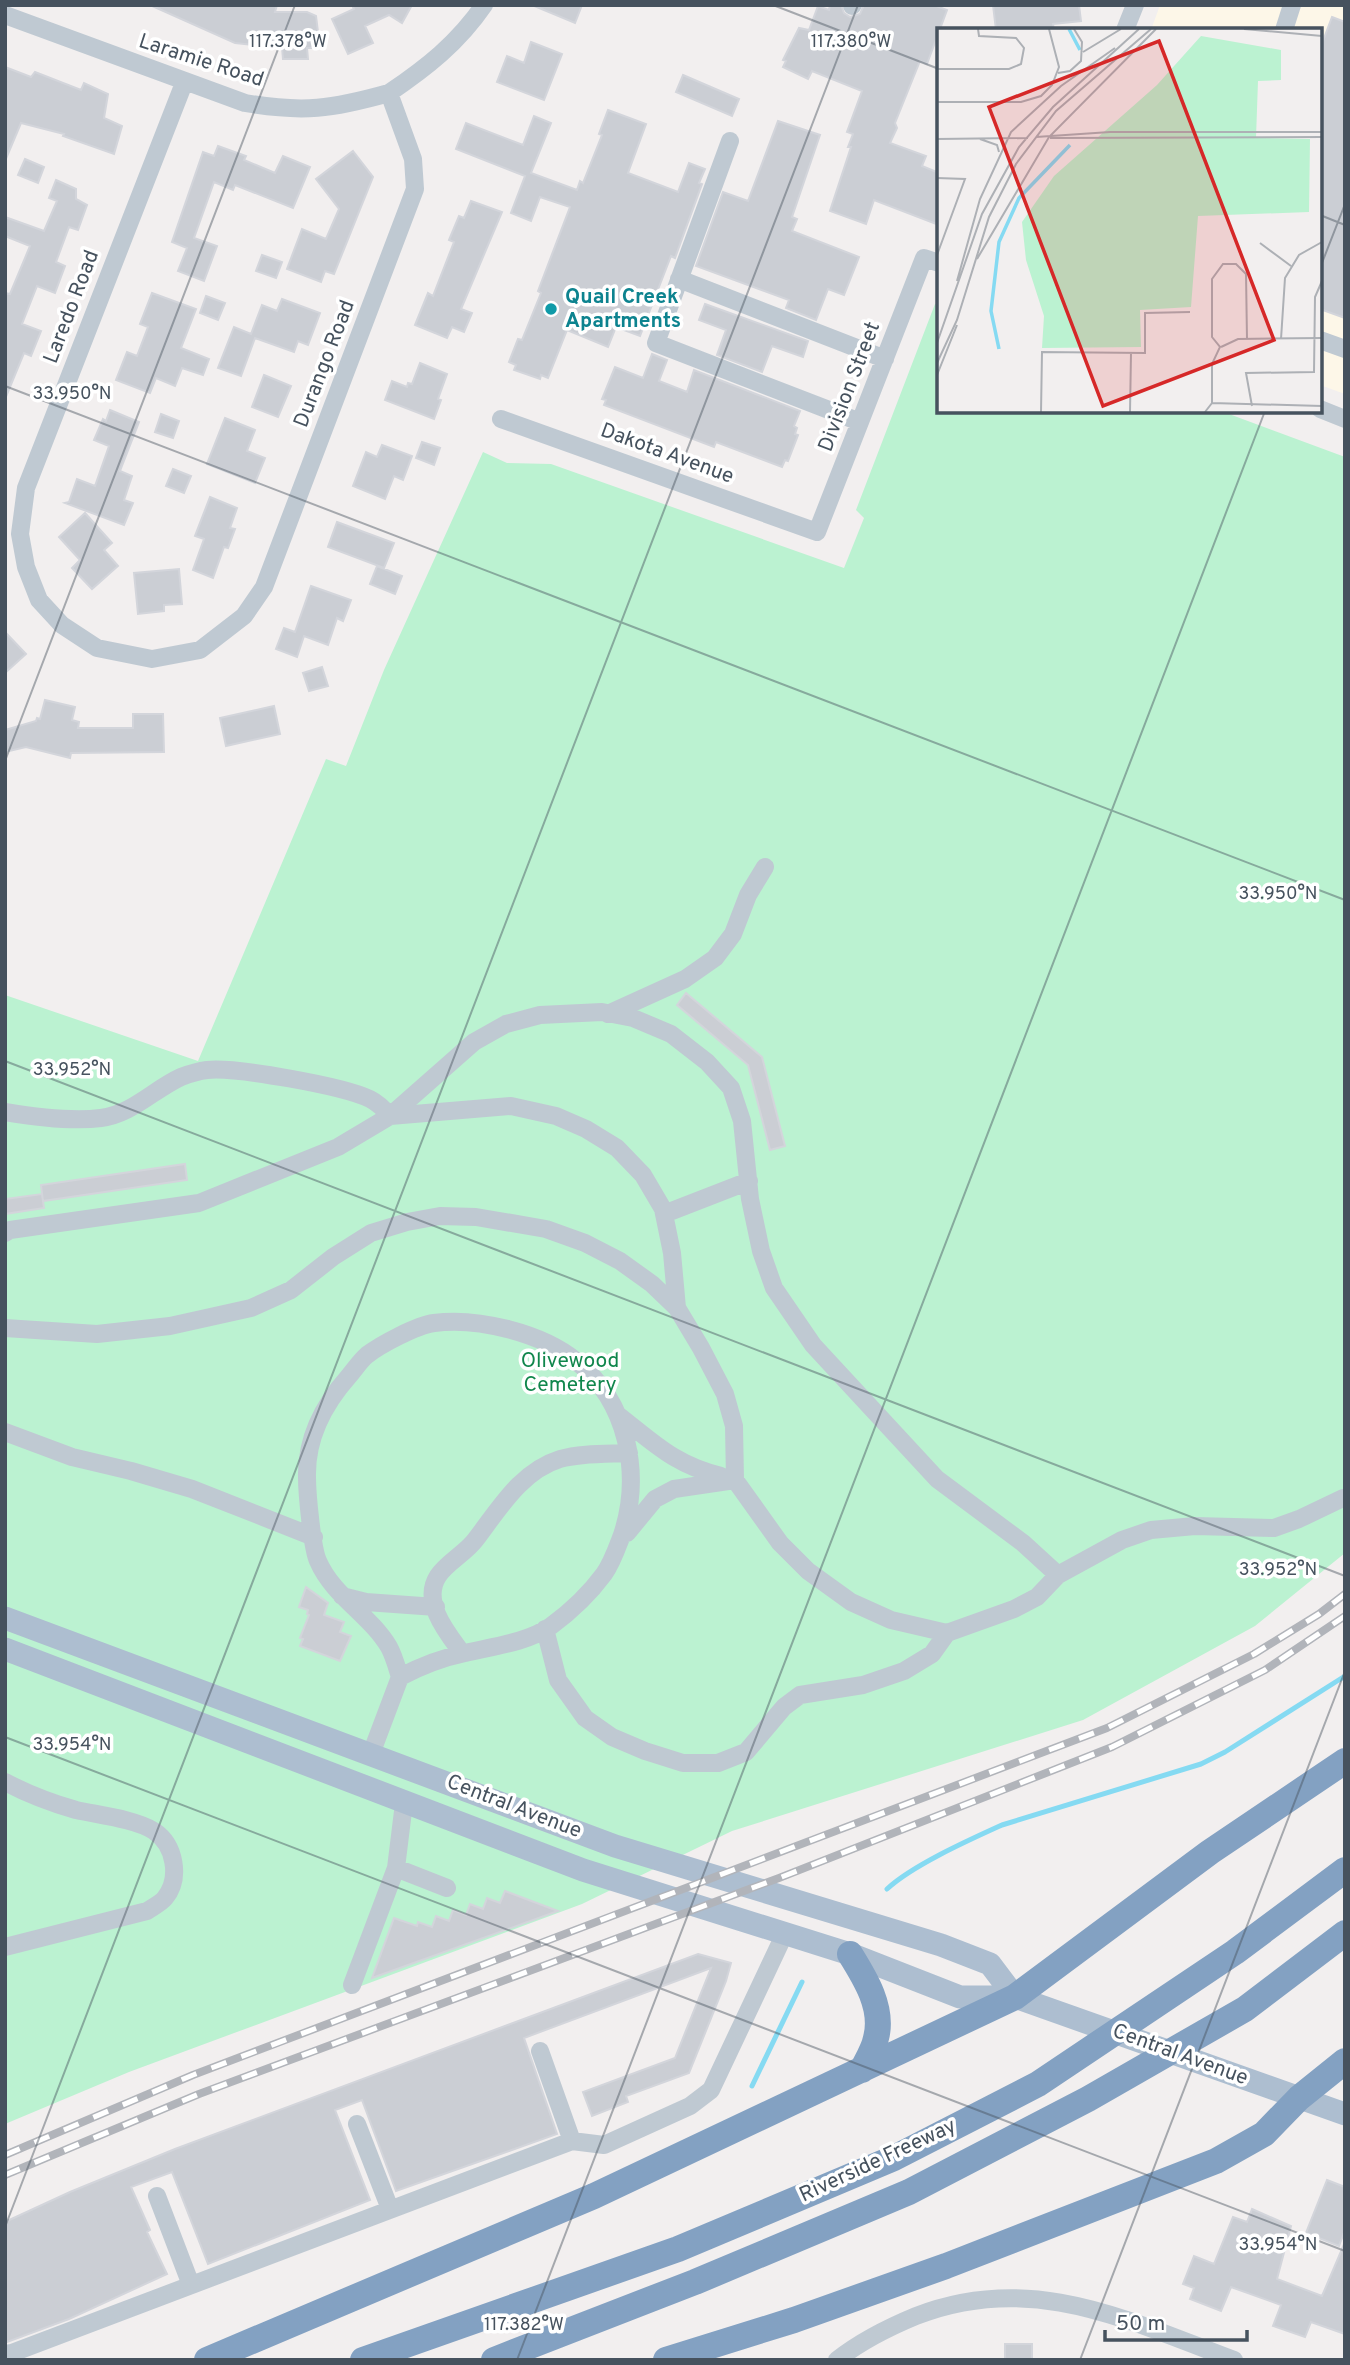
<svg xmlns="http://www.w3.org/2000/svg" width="1350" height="2365" font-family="Overpass,sans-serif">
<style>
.commercial{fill:#fdf7e8}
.green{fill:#bbf2d1}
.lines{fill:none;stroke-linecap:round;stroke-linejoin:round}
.stream{stroke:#85daf2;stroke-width:5}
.building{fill:#cbced4;stroke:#d3d5db;stroke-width:2}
.minor{stroke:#bfc9d2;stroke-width:18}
.major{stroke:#adbed0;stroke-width:23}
.highway{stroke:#83a1c2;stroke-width:26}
.rail-casing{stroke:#b1b4ba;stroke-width:8}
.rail{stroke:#fff;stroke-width:5;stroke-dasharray:16;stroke-linecap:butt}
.ticks{fill:none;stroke:#46525e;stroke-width:2;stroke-opacity:0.45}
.culture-dot{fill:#0f9aa8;stroke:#fff;stroke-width:2.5}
.labels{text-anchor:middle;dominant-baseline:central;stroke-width:7;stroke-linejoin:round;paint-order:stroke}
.street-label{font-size:21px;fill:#46525e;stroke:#fff}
.culture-label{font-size:21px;font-weight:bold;fill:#0d838f;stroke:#fff;text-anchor:start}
.park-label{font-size:21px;fill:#10864c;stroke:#fff}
.inset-river{fill:none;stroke:#85daf2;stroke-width:3.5}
.inset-road{fill:none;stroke:#adb0b5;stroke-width:2}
.view{fill:#d62828;fill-opacity:0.15;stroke:#d62828;stroke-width:3.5}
.inset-edge{fill:none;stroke:#46525e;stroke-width:3.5}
.ticks-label{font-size:18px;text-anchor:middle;fill:#46525e;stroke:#fff;stroke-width:7;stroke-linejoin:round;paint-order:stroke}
</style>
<rect width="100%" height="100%" fill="#f2efef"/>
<!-- commercial -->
<path class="commercial" d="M1160,5H1345V394L1320,385V30H1151Z"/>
<!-- green -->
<path class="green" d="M935,304L939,305V411H1221L1345,457V1553L1255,1626L1083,1720L732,1831L582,1904L129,2072L5,2124V995L198,1061L326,759L346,766L384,670L483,452L507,463L551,464L844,568L864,518L856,510Z"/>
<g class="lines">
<!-- stream -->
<path class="stream" d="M887,1889C913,1865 969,1840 1002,1825L1201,1764L1225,1752L1345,1676
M752,2086L802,1982"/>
</g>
<!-- building -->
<path class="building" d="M150,5H277L275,12H307L316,16L320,48H307L308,59H283L282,48L235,43Z
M352,5H412L402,23L389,15L365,26L373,43L348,54L332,19L354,9Z
M532,5H582L575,23Z
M830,5H841L844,13L850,17L860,14L864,5H934L947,10L927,64L920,61L895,123L897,128L890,143L926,156L922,166L939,173V225L874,200L866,224L830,211L851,147H848L853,134L847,132L862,91L812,71L808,79L783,67L786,61L783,60L799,28L809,30L818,6L829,10Z
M993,5H1079L1081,21L1053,24L1054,30H996Z
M1332,17L1345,22V318L1320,309V49Z
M531,42L562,54L544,100L497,82L507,56L524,63Z
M5,67L31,77L35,72L81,90L84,83L108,94L104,118L122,126L114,154L63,136L64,134L21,123L5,161Z
M683,75L739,99L732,116L676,92Z
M608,110L646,124L628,173L678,192L689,163L705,169L699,183L702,184L675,258L671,256L640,336L616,327L608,347L567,330L548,378L541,375L540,379L514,370L516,365L509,362L518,339L522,340L541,293L538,291L570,207L540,197L531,221L511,213L525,176L456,149L466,123L523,145L534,116L551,123L531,173L577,190L580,181L583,183L602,135L599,134Z
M778,121L820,135L792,217L797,219L792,231L859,257L844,295L828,289L816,320L786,308L789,300L696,266L723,192L748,201Z
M218,146L246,156L244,160L275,173L283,156L310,167L293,208L235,185L233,190L214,182L194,238L217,246L204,281L178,271L187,248L172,242L203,152L214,156Z
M353,151L373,177L334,274L325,271L321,282L287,269L302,229L326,239L339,209L316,179Z
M25,159L44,167L38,183L18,175Z
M56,180L76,189V199L87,205L78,230L69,227L56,262L65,266L55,293L37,286L22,324L41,331L31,356L24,353L5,399V293L10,294L30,246L5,236V217L44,231L57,201L49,198Z
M471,201L502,212L461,309L472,313L464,332L452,327L447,338L415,325L428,293L433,296L454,242L449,240L459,216L464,218Z
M262,255L282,262L276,278L256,271Z
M152,293L196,309L181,348L209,359L203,375L182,368L175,386L156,378L150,393L116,380L127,352L137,356L148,327L140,324Z
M206,296L225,303L218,320L200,313Z
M282,299L320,313L308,345L298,341L294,352L255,338L241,376L218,368L234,327L251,334L262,305L277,311Z
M705,304L808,341L803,357L772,346L762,372L717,355L726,330L699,320Z
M652,354L667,360L659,381L687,392L694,370L800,411L794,426L797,428L795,434L798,435L788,461L785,460L782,467L716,442L714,447L604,405L606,400L602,399L615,367L643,378Z
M420,363L447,374L438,399L441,400L434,419L385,400L392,381L407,387L408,383L412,384Z
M264,375L291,386L278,417L252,407Z
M110,410L139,422L120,471L132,476L124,500L133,503L124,525L65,503L69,502L77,479L95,486L109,446L94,440L103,419L106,421Z
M161,414L179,421L173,438L155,432Z
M225,418L255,430L247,451L265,458L255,483L207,464Z
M422,442L440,448L434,465L416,458Z
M382,445L412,456L403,480L394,476L385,499L353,486L366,452L377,457Z
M173,469L191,476L184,493L166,486Z
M210,497L237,508L230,528L235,529L228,548L224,547L213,578L193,570L204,539L195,536Z
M85,513L112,543L104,550L118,566L92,589L72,568L80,560L59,537Z
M337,522L394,543L384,568L328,547Z
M377,566L402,576L395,594L370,584Z
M179,569L182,604L164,605V611L138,614L134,573Z
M311,586L351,600L343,621L337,618L328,645L304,636L297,657L276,649L284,628L295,632Z
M5,632L26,654L5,673Z
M322,667L328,686L309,691L303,673Z
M45,700L75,707L72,720L79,722L78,728H133V714H163L164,752L71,753L70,758L26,747L5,752V730L36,721L37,718L40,719Z
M274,706L280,734L226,746L220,718Z
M686,993L762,1057L785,1146L770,1150L748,1065L677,1005Z
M185,1164L187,1180L43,1201L41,1185Z
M42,1194L44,1208L5,1214V1199Z
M306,1587L328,1603L324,1615L344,1622L340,1632L351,1636L340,1661L300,1646L303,1639L300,1638L309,1615L307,1614L308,1610L299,1607Z
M505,1891L558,1911L372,1978L394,1918L417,1926L418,1922L432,1927L436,1916L449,1921L453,1910L466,1915L470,1904L483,1909L487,1898L500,1903Z
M698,1954L731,1963L726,1981L689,2073L626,2096L628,2102L592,2116L583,2092L675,2058L711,1968L524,2038L557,2134L396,2191L362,2100L335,2110L370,2200L208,2264L172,2172L131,2187L150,2230L147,2232L167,2274L69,2319L7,2342L5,2338V2222L70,2192L175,2149Z
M1327,2180L1345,2187V2230L1339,2246L1306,2233Z
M1252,2209L1291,2226L1277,2279L1322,2296L1345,2242V2334L1311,2322L1305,2337L1273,2326L1281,2305L1231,2287L1221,2311L1190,2299L1194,2288L1183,2284L1194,2256L1214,2264L1233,2217L1247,2222Z
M1005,2344H1032V2360H1005Z"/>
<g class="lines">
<!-- minor -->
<path class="minor" d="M852,6L853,5
M5,15L245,103C303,113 332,109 389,93
M1125,30L1135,5
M1284,30L1292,5
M184,83L26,488L20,534L26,567L39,600L62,625L97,648L152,659L200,650L244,616L264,587L415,189L413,159L389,93C426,68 458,43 484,5
M730,141L656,343L860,422
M679,279L885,359
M1320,340L1345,349
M1320,409L1345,419
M501,419L817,532L924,258L939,263
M608,1014L685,979L715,958L733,934L748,895L765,867
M5,1112C35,1117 71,1122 101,1118C132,1114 153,1090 181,1077C189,1074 199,1071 207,1070C237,1067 343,1086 370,1099C378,1103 384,1109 390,1116L474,1042L506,1024L540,1015L602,1012L633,1018L671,1034L707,1062L731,1088L742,1121L750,1199L761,1251L774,1288L813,1345L937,1479L1023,1543L1058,1575
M664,1214L749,1181
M5,1233L10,1230L199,1203L338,1147L390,1116L511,1106L556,1116L586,1129L617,1148L643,1175L663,1209L672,1253L677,1308
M5,1328L97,1334L170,1326L251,1308L291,1290L333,1257L371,1233L407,1222L440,1216L476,1217L546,1229L585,1243L620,1261L652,1284L677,1308L701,1348L725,1394L734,1426L735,1480L780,1543L808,1571L851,1602L891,1620L947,1633
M618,1415C654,1443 675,1465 721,1476
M5,1432L72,1457L131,1471L192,1489L314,1537
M627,1533L655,1499L674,1489L735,1480
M342,1596L366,1602L436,1607
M545,1629L558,1680L585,1718L612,1737L645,1751L683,1763H718L746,1752L784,1707L800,1695L863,1685L904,1671L932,1654L947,1633L1014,1609L1037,1597L1058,1575L1122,1540L1151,1530L1195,1526L1274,1528L1299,1519L1343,1498
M462,1653C448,1634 421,1602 438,1576C447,1562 466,1553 476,1539C499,1509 521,1471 560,1459C581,1453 607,1454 629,1453
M371,1754L400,1677C421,1666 441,1658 465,1653C490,1647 529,1642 551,1626C570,1612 590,1593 604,1574C612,1563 617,1548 622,1535C642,1474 628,1402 576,1361C542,1333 477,1317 434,1323C417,1325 380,1345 367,1355C360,1361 355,1369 349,1376C325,1403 306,1438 307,1477C307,1493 312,1548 318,1561C333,1596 370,1615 389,1647C394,1656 397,1668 400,1677
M5,1782C28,1794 51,1803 76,1810C98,1815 135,1819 154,1831C175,1845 181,1878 165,1898C161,1903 153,1907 147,1911L5,1947
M404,1803L396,1868L447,1888
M352,1985L396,1868
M540,2051L572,2141
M357,2124L390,2209
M157,2196L191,2285
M5,2354L12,2353L572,2141L604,2145L690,2106L711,2090L785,1933
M837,2360C861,2341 887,2328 916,2316C1031,2271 1127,2320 1234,2360"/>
<!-- major -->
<path class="major" d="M5,1618L615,1846L941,1945L990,1964L1015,1997
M5,1649L583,1870L850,1954L960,1997H1015L1345,2114"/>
<!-- highway -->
<path class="highway" d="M850,1954C865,1978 884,2008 876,2038C874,2049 867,2060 862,2070
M207,2360L594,2196L1015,1997L1210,1852L1345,1761
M363,2360L678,2249L894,2158L1038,2084L1235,1952L1345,1870
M494,2360L695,2282L909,2192L1088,2099L1245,2009L1345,1933
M666,2360L794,2320L946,2266L1216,2161L1264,2134L1299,2098L1345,2061"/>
<defs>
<path id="rail" d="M5,2155L193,2075L1107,1728L1254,1654L1319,1614L1345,1594
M5,2175L199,2094L779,1878L1112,1747L1265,1670L1345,1616"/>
</defs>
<!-- rail casing -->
<use href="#rail" class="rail-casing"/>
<!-- rail -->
<use href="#rail" class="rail"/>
</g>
<!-- ticks -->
<path class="ticks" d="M773,5L939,69M1320,215L1345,225M1320,268L1345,204M5,386L1345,900M5,761L295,5M5,1061L1345,1576M5,1737L1345,2251M5,2227L858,5M517,2360L1265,411M1080,2360L1345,1671"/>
<!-- markers -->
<circle class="culture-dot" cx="551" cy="309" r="7"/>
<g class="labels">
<!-- street labels -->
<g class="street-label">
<text transform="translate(201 61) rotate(18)">Laramie Road</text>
<text transform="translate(72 307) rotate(-69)">Laredo Road</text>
<text transform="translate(325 364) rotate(-69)">Durango Road</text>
<text transform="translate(850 387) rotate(-69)">Division Street</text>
<text transform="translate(667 454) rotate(20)">Dakota Avenue</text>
<text transform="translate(514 1807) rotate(21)">Central Avenue</text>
<text transform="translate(1180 2055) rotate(20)">Central Avenue</text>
<text transform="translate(878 2161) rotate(-25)">Riverside Freeway</text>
</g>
<!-- culture labels -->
<g class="culture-label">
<text x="565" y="297">Quail Creek<tspan x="565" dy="24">Apartments</tspan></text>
</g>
<!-- park labels -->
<g class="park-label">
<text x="570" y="1361">Olivewood<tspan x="570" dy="24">Cemetery</tspan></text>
</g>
</g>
<!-- overview -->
<g transform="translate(937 28)">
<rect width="385" height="385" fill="#f2efef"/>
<path d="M264,8L344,22V52L321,53L319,110L373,111L372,184L261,188L254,279L203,282L204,319L105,320L107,288L89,232L85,194L117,148L220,57Z" fill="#bbf2d1"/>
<path class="inset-river" d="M132,1L143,22M62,321L54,283L62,214L82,170L133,117"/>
<path class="inset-road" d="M307,1L385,8M146,24L184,1M0,41H72L84,36L87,20L79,10L42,8L41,1M121,45L133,43L144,33L145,14L137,1M0,74H84L104,68L115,57L122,39L112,1M99,109L173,104H385M113,110L385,109M0,111L91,110M43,111L60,117L62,124M0,150L28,151L0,227M323,215L354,238M40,231L112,109L219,1M20,253L43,171L74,104L124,58L178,20M344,311L348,250L362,227L385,214M0,315L45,186L82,119L116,79L202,1M284,319L301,311L385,310M0,335L20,292L52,189L79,136L119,83L214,1M0,347L20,297M275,375L385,378M315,378L309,345L377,344L378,269L385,253M104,384L105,324L208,325V285L253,284M193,384L194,325M268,384L275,375V336L283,319L275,309V251L286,236H299L309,246L310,311"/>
<path class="view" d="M222,13L337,312L166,378L52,79Z"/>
<rect width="385" height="385" class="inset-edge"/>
</g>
<g class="ticks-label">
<text x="288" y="47">117.378°W</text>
<text x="851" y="47">117.380°W</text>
<text x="72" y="399">33.950°N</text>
<text x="1278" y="899">33.950°N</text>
<text x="72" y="1075">33.952°N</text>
<text x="1278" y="1575">33.952°N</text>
<text x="72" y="1750">33.954°N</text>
<text x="1278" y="2250">33.954°N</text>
<text x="524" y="2330">117.382°W</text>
</g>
<!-- border -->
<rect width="1350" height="2365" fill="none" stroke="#46525e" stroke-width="14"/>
<!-- scale -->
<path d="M1105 2330v10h142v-10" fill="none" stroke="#46525e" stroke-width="3.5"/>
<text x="1116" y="2330" font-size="21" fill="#46525e" stroke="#ffffff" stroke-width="5" paint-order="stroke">50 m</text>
</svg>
